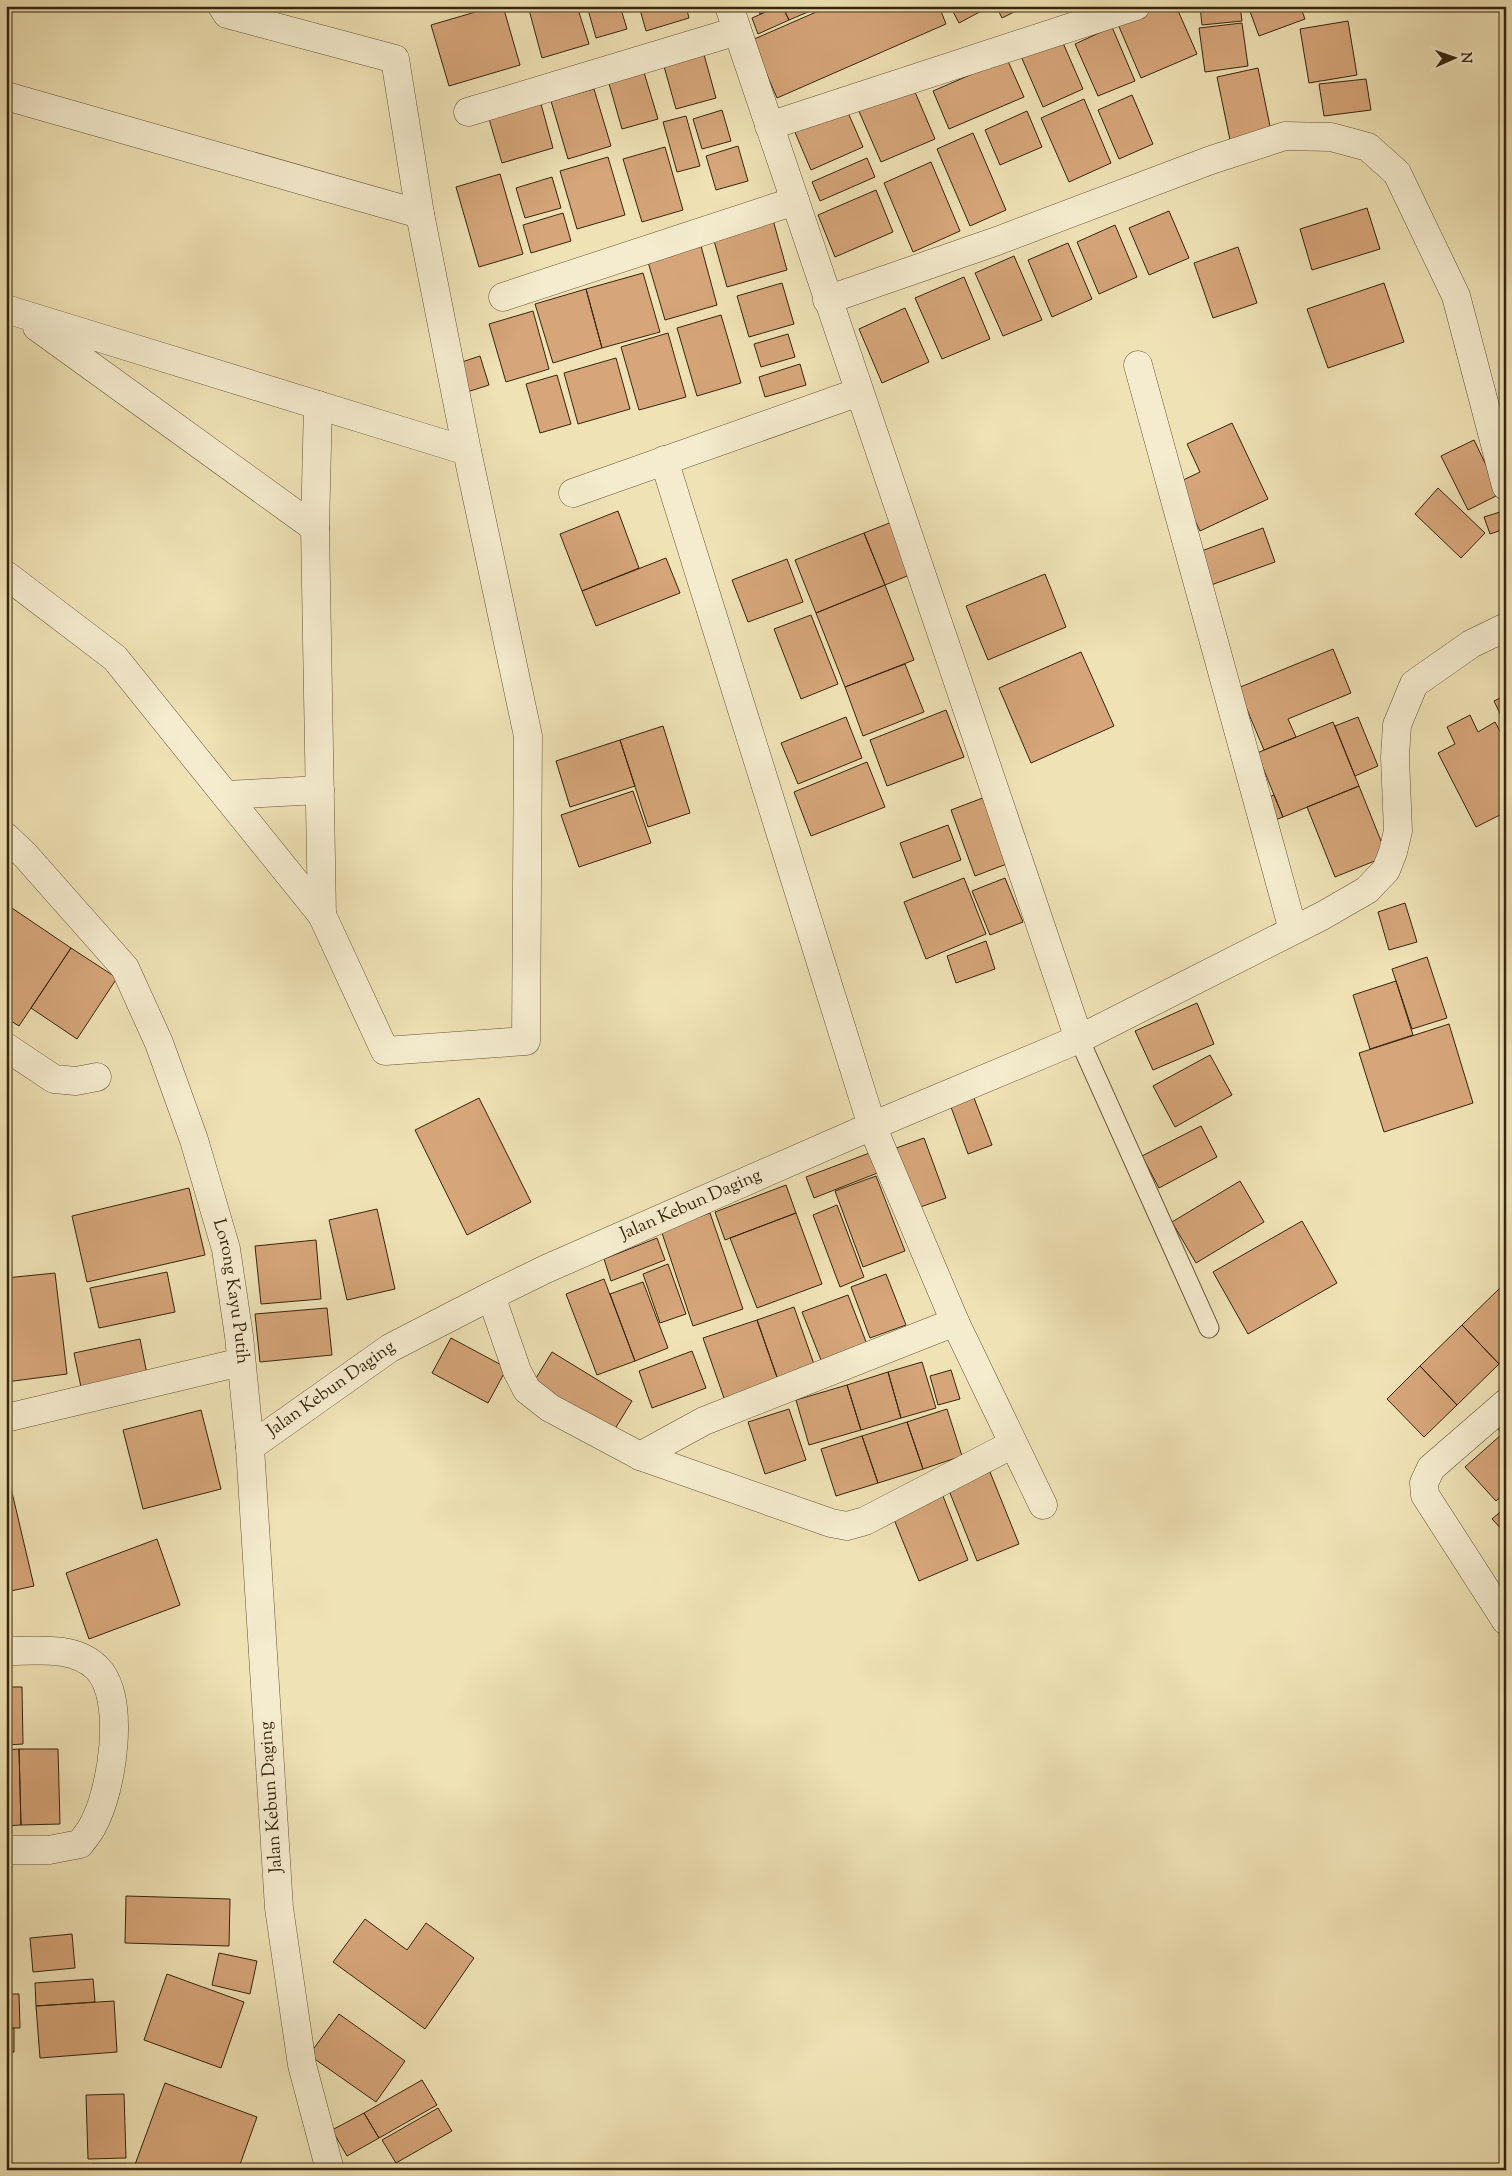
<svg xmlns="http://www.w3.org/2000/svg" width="1512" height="2176" font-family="'Sorts Mill Goudy',serif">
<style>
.building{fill:#d6a57a;stroke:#35250d}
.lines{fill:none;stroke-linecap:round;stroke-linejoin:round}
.service-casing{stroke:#645437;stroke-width:21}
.minor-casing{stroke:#645437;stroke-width:29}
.tertiary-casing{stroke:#645437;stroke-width:29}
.service{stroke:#f5eccf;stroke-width:19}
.minor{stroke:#f5eccf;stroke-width:28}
.tertiary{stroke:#f5eccf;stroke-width:28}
.labels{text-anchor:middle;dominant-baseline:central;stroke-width:5;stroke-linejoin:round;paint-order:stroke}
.street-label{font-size:18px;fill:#35250d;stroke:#f5eccf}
</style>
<rect width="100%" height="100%" fill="#efe2b5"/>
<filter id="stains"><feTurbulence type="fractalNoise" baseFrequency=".004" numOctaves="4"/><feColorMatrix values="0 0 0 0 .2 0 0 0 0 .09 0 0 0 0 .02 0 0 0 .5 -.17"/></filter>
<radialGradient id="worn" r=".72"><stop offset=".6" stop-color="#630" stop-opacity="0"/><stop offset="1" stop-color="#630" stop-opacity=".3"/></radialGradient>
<!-- building -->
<path class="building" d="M496,6H503L520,65L449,86L431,25Z
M528,6H577L589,44L542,58Z
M587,6H620L627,29L596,38Z
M639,6H686L689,18L646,31Z
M756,6H779L760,14Z
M779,6H782L789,20L758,34L752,18Z
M782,6H822L789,20Z
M830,6H939L946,24L777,98L752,40Z
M950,6H988L989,7L959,23Z
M996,6H1026L1002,18Z
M1154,6H1176L1197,54L1141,78L1117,22Z
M1200,6H1240L1242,21L1202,25Z
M1248,6H1300L1305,19L1259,36Z
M1348,21L1357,75L1309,83L1300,29Z
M1242,23L1248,66L1205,72L1199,28Z
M1112,27L1135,81L1098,96L1075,44Z
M1060,36L1083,89L1043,107L1020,54Z
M703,51L716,98L676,109L663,63Z
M1007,59L1024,97L949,129L933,91Z
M1258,68L1271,131L1230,140L1217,77Z
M643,69L658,119L622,129L608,80Z
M1366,79L1371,110L1324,116L1319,84Z
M912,85L935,139L881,162L858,109Z
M594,89L611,146L568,159L551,101Z
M1132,95L1153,144L1119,159L1098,110Z
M1084,99L1111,163L1069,182L1041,118Z
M541,104L553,148L502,163L489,119Z
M846,108L863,147L811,170L794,130Z
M722,110L731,141L702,149L693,119Z
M1027,111L1042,147L1000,165L985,130Z
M686,116L700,166L677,172L663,122Z
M973,133L1006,210L970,226L937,149Z
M738,146L748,181L716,190L706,156Z
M665,147L683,210L642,222L623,159Z
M608,157L625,215L577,229L560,171Z
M867,158L875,177L820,201L812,182Z
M931,162L960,231L913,252L884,183Z
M500,174L523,254L479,267L456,187Z
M552,177L561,208L525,218L516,188Z
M876,190L893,232L835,257L818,215Z
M1367,208L1380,249L1312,270L1300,229Z
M1169,211L1189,258L1149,275L1129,228Z
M563,213L571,241L531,253L523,225Z
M773,220L787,270L727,287L713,237Z
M1115,225L1137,277L1099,294L1077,242Z
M1068,243L1092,299L1052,317L1028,260Z
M701,246L717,305L665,320L648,262Z
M1238,247L1257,303L1213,318L1194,263Z
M1014,256L1042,320L1003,336L975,273Z
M643,273L660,332L602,348L586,289Z
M964,277L990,339L942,359L915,298Z
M782,283L794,324L749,337L737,296Z
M1384,283L1404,342L1328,368L1307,309Z
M586,289L602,348L553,363L535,304Z
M905,308L929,362L882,383L859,329Z
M533,311L549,369L506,382L489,324Z
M721,315L741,383L697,396L677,328Z
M668,333L686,397L639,410L621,347Z
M788,334L795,357L761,367L754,344Z
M480,356L489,385L467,392L459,363Z
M616,358L630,409L578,424L564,373Z
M800,364L806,385L765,397L759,377Z
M557,375L571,424L540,433L526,384Z
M1232,423L1268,499L1200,531L1177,483L1200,472L1187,444Z
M1474,440L1500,494L1468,510L1441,456Z
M1438,488L1485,533L1461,558L1415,514Z
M618,511L639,568L582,591L560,534Z
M1500,512L1505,529L1490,534L1484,517Z
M892,522L912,574L885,585L864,533Z
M1263,528L1275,562L1211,585L1199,552Z
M864,533L885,585L816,613L795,560Z
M666,558L680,593L596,626L582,591Z
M787,559L803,602L748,622L732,580Z
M1045,574L1066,627L988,660L966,606Z
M885,585L914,660L845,687L816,613Z
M811,615L838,684L801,699L774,629Z
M1333,649L1351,693L1288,719L1296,737L1264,750L1238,688Z
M1081,652L1114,726L1031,763L999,688Z
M905,664L924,712L863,736L845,687Z
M1506,695V726L1494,701Z
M946,710L964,757L887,786L870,740Z
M1470,715L1478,732L1495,722L1506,742V812L1476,827L1438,753L1455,744L1447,727Z
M846,717L862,758L798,784L781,743Z
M1358,717L1378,766L1355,776L1335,726Z
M1333,722L1359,786L1283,817L1257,753Z
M663,726L690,813L648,827L620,740Z
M620,740L635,786L570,807L556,761Z
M867,762L885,807L811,836L794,792Z
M1359,786L1387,856L1335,877L1307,807Z
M633,791L651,843L579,867L561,815Z
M1274,795L1283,817L1270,822L1261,800Z
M988,796L1012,862L975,876L951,810Z
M948,825L961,860L913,878L900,843Z
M964,878L986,934L926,959L904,902Z
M1005,878L1023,922L990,935L972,891Z
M1405,903L1417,942L1389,950L1378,912Z
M6,904L71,948L19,1026L6,1018Z
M986,941L995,969L956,983L947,956Z
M71,948L117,978L77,1039L31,1008Z
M1427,957L1447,1018L1412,1029L1392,969Z
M1396,981L1413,1035L1370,1049L1353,995Z
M1197,1003L1214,1044L1153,1070L1135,1031Z
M1449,1024L1473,1103L1384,1132L1359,1053Z
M1210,1055L1232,1095L1175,1127L1153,1086Z
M479,1098L531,1202L467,1235L415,1130Z
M974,1098L992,1145L968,1154L951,1107Z
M1201,1126L1217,1157L1159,1188L1142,1156Z
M924,1138L946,1198L909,1211L888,1151Z
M872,1152L880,1172L814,1198L806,1177Z
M876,1176L905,1251L863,1267L835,1191Z
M1240,1181L1264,1222L1196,1263L1172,1222Z
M786,1185L796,1213L725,1240L715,1212Z
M189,1188L205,1255L87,1282L72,1216Z
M837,1205L864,1277L840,1287L813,1215Z
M377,1209L395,1289L347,1300L329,1220Z
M710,1213L743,1309L693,1326L661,1230Z
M796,1213L822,1284L757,1308L730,1238Z
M1302,1221L1337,1283L1248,1334L1213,1272Z
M657,1238L665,1260L611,1281L604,1259Z
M316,1240L321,1299L261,1304L255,1246Z
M668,1264L686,1314L660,1323L643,1274Z
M167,1272L175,1312L99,1328L90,1288Z
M55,1273L67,1374L6,1382V1278Z
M886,1274L906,1325L870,1338L851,1287Z
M604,1279L635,1361L597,1375L566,1294Z
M643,1282L668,1348L635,1361L610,1294Z
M1502,1286L1506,1290V1357L1499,1364L1462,1325Z
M848,1295L868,1347L823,1365L802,1312Z
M794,1307L815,1367L778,1380L757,1320Z
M327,1308L332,1355L260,1362L255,1314Z
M757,1320L778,1380L724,1398L703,1338Z
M1462,1325L1499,1364L1457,1405L1420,1366Z
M451,1338L507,1368L488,1403L432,1373Z
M140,1339L148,1379L82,1392L74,1353Z
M692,1351L706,1388L652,1408L639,1371Z
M552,1352L632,1401L610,1437L530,1388Z
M922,1362L936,1408L901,1418L888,1372Z
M1420,1366L1457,1405L1424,1437L1387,1399Z
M951,1370L960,1399L938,1405L930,1376Z
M888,1372L901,1418L861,1430L847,1385Z
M847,1385L861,1430L809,1445L796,1400Z
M789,1409L806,1460L765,1474L748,1422Z
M947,1409L962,1456L923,1469L907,1422Z
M201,1410L221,1489L143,1509L123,1430Z
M1506,1412V1438L1493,1423Z
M907,1422L923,1469L878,1483L862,1436Z
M1502,1434L1506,1438V1492L1496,1501L1465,1467Z
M862,1436L878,1483L836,1496L821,1449Z
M990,1472L1019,1544L977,1561L948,1488Z
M11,1488L34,1586L6,1592V1490Z
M941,1491L968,1560L919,1581L891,1512Z
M1506,1507V1534L1492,1519Z
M157,1539L180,1605L89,1639L66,1573Z
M6,1687H22L23,1744L6,1745Z
M19,1749L21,1825L6,1826V1750Z
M19,1749H58L60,1824L21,1825Z
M126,1896L230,1899L229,1946L125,1943Z
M365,1919L407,1950L426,1923L474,1958L425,2029L333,1962Z
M72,1934L75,1968L33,1972L30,1938Z
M219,1953L257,1961L250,1994L212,1985Z
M167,1974L244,2002L221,2068L144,2040Z
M93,1979L95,2002L36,2006L35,1983Z
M6,1994H19L20,2028H6Z
M114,2001L117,2052L40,2058L36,2006Z
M339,2014L405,2061L376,2102L309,2055Z
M6,2028H14V2052L6,2053Z
M6,2059H9L10,2120H6Z
M422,2080L437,2105L379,2138L364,2113Z
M165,2083L257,2117L238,2170H133Z
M124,2094L126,2158L88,2159L86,2095Z
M438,2108L452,2131L396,2163L382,2140Z
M364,2113L379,2138L347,2156L332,2130Z
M92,2164H127V2170H92Z"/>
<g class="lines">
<defs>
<path id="service" d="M1079,1039L1209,1328"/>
<g id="minor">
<path d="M222,6L227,14L395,59L420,214"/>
<path d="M729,6L1079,1039"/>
<path d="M6,96L420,214L467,451"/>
<path d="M468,112L737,31"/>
<path d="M769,126L1136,6"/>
<path d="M503,297L795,201"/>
<path d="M827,300L997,241L1211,160L1285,136L1331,137L1368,147L1397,173L1456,296L1506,486"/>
<path d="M6,309L467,451L528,736L526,1041L385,1051L322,915L115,658L6,575"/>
<path d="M37,327L315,528L322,915"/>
<path d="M1138,365L1293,930"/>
<path d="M573,493L859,392"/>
<path d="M315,528L318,405"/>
<path d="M226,795L320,790"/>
<path id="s1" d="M6,837L25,855L125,968L159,1043L194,1140L226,1249L239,1336L250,1447"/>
<path d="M6,1047L54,1079L76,1081L97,1077"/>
<path d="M491,1296L517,1371L527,1390L550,1408L640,1456L831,1523L847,1526L865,1521L1013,1444"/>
<path d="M955,1322L1043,1505"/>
<path d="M1506,1403L1431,1468L1424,1483L1425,1495L1506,1621"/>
<path d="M6,1418L241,1362"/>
<path d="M640,1456L704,1421L955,1322L872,1126L664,460"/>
<path d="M6,1651C36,1651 74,1645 97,1668C127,1698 112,1791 93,1825C90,1832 84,1838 80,1844L49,1850H6"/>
</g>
<g id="tertiary">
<path id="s2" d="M330,2170L302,2065L279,1908L250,1447L390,1348L491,1296L546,1269L872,1126L1079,1039L1322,916L1367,890L1386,870L1393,852L1398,831L1395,757L1397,725L1414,684L1471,644L1506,627"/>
</g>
</defs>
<!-- service casing -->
<use href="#service" class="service-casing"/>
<!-- minor casing -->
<use href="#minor" class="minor-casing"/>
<!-- tertiary casing -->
<use href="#tertiary" class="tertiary-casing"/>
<!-- service -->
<use href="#service" class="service"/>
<!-- minor -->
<use href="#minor" class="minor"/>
<!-- tertiary -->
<use href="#tertiary" class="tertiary"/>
</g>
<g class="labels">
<!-- street labels -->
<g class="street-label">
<text stroke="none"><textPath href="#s2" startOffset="1234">Jalan Kebun Daging</textPath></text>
<text stroke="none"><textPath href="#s1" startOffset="519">Lorong Kayu Putih</textPath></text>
<text stroke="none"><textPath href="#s2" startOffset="829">Jalan Kebun Daging</textPath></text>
<text transform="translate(272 1797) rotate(-94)">Jalan Kebun Daging</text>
</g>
</g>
<!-- margin -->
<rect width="1512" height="2176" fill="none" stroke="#efe2b5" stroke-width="25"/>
<rect x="8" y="8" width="1497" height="2161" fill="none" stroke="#35250d" stroke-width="2.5"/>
<rect x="12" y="12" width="1487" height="2151" fill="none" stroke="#35250d"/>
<!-- north arrow -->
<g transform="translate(1454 58) rotate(88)" stroke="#f5eccf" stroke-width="4" paint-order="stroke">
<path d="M0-4L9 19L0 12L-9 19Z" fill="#35250d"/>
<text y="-8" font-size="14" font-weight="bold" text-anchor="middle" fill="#35250d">N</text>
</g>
<rect width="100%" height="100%" filter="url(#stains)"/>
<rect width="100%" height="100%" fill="url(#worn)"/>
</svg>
